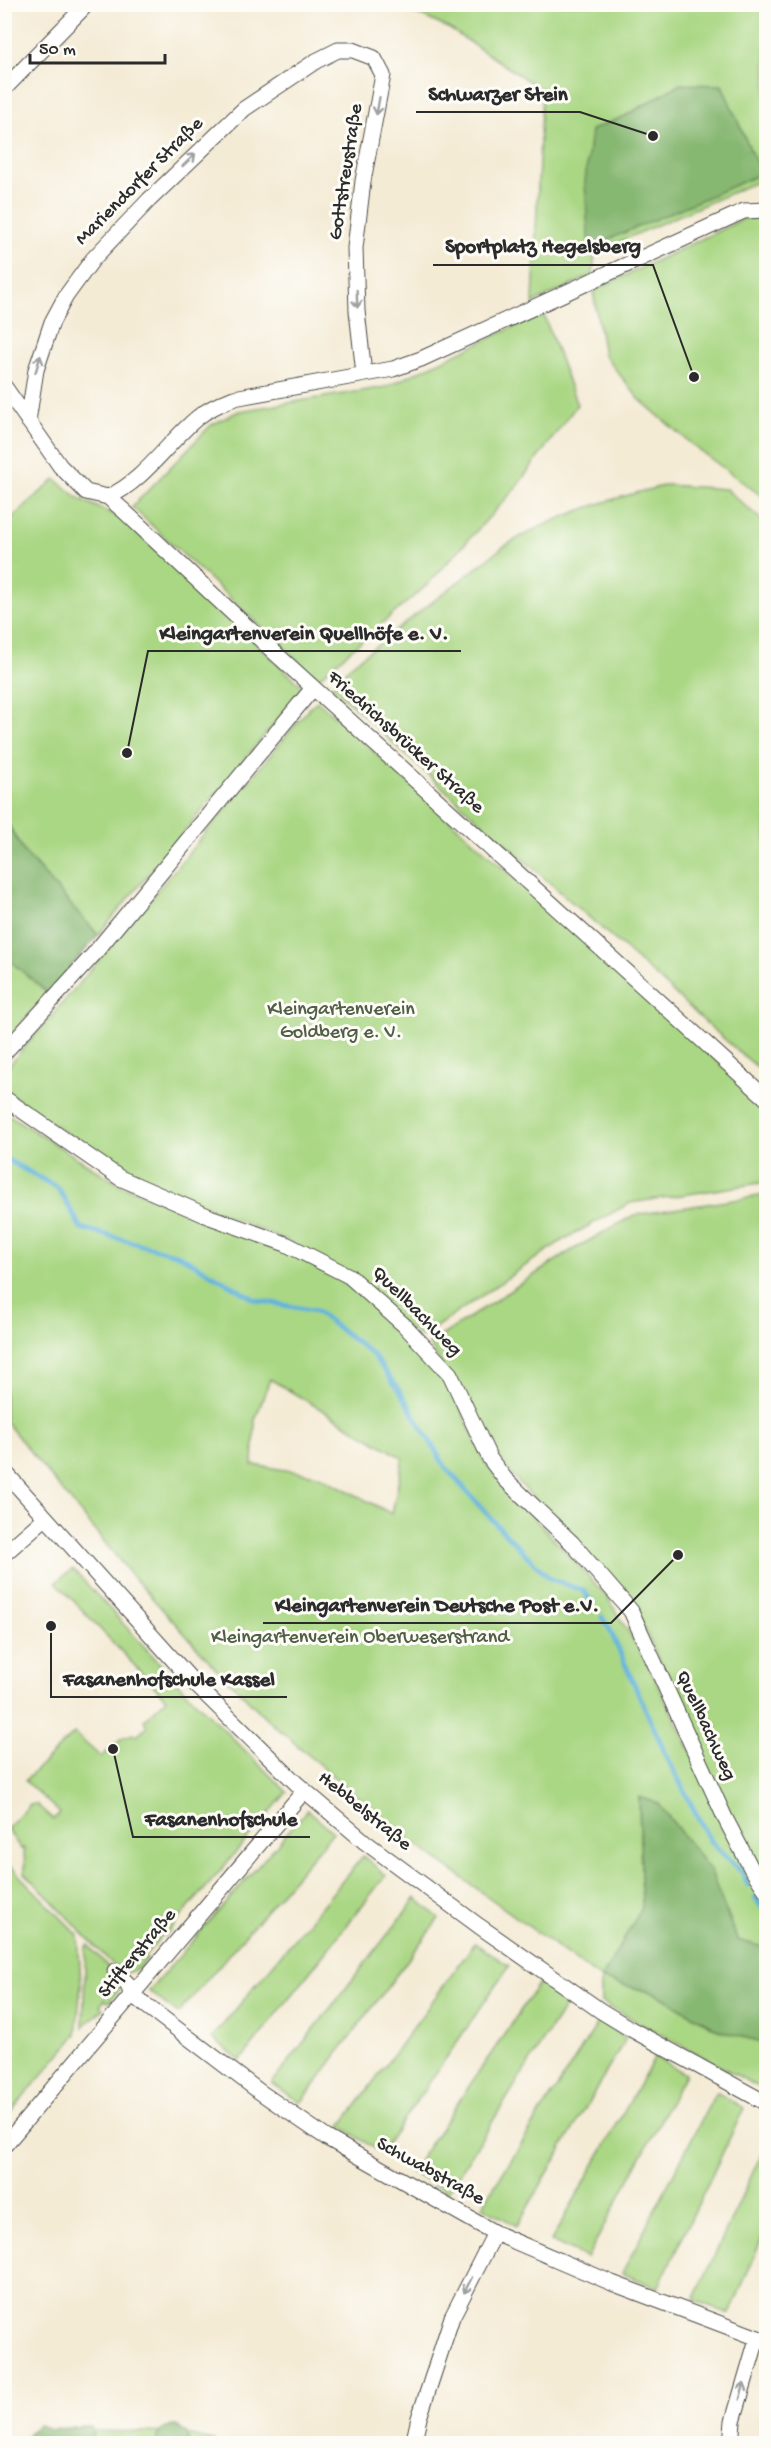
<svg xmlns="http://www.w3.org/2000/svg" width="771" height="2448" font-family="'Gochi Hand',sans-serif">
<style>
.green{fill:#aad784;stroke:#6a8158;stroke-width:1.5;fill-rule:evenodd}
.forest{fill:#87b872;stroke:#59724e;stroke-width:1.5}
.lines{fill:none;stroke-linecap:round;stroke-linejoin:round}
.stream{stroke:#60b2db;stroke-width:5}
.minor-casing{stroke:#494844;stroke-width:17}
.minor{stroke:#fff;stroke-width:15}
.oneway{stroke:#a0a0a0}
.labels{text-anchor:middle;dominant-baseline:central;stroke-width:6;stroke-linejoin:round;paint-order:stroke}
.street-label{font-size:20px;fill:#2b2b2b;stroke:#fdfcf7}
.park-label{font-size:20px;fill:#515f46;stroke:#fdfcf7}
.leader{fill:none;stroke:#2b2b2b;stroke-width:2}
.callout-dot{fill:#2b2b2b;stroke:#fdfcf7;stroke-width:2}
.callout-label{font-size:21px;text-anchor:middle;font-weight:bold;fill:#2b2b2b;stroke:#fdfcf7;stroke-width:6;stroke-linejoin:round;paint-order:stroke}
</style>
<rect width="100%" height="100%" fill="#fdfcf7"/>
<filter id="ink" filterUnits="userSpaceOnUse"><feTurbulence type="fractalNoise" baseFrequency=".0167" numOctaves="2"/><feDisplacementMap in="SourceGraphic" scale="12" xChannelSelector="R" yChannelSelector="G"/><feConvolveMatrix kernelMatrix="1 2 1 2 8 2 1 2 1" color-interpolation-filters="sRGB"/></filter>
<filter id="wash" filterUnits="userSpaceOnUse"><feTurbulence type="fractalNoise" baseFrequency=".008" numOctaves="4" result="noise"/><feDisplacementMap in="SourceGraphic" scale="24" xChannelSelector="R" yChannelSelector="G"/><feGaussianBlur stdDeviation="1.35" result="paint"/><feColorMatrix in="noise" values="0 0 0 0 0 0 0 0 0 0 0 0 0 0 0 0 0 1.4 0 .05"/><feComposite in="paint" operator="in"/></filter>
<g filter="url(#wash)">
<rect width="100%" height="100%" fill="#f4ebd5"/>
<!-- green -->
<path class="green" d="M398,5H766V189L754,183L595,252L593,275L533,303L542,90L450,29Z
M766,216V499L696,448L639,399L604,355L593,291L745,218Z
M543,313L577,405L514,490L427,585L317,679L132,507L211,425L239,411L386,387Z
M55,479L80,499L123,519L304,688L98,935L25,853L5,819L4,525Z
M667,485L726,489L766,524V1074C716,1035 671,989 623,947C525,861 427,776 332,686L350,666L503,547C553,516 609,499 667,485Z
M318,701L766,1105V1182L630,1203L563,1240L421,1337L288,1241L124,1173L5,1091V1070C109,950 210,827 312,705Z
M5,957L48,993L5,1042Z
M4,1112L117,1183L286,1251L348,1282L409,1338L447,1379L487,1466L608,1598L649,1667L761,1894L766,1901V1948L737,1940L730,1918L678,1829L658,1804L639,1797L642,1908L601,1979L657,1994L720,2031L766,2043V2091L601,2002V1979L391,1826L269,1721L213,1665L134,1578L5,1421ZM270,1379L403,1458L392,1514L318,1475L253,1465L255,1420Z
M766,1195V1881L741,1842L632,1601L509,1472L490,1446L429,1344L569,1252L634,1215Z
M73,1569L186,1692L287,1792L165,1936L162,1935L144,1957L147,1959C136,1971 132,1976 116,1968L25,1873L24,1848L21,1849L7,1829L30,1805L36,1804L53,1819L60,1813L25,1781L74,1733L101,1757L122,1738L133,1734L137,1736L147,1727L144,1720L166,1699L56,1582Z
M307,1810L333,1832L178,2014L149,1991Z
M363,1856L386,1875L240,2061L212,2038Z
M5,1861L78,1935L81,1985L76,2035L5,2119Z
M416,1898L439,1918L301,2103L272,2083Z
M475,1943L509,1966L381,2153L341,2126Z
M88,1945L110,1969L116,1979L114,1981L120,1989L109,2002L105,2000L100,2006L103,2009L83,2027L86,1946Z
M539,1983L567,2003L448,2192L411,2172Z
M599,2021L626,2038L517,2226L482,2206Z
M655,2057L685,2074L587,2258L551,2241Z
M716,2092L744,2108L658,2288L622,2273Z
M766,2144V2228L730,2314L694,2300Z
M94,2431L181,2433L214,2440V2443L84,2444L93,2435Z"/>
<!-- forest -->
<path class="forest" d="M680,84L722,85L761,174L589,248L585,182L591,130L625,116Z
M4,819L25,853L98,935L48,993L5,957Z
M639,1797L658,1803L710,1870L737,1940L766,1948V2043L720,2031L657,1994L601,1979L642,1908Z
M39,2425L51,2429L86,2426L92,2428L93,2435L84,2443H66L57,2439L52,2443H25L28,2433Z
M176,2426L186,2432L189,2441L187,2443H159L157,2436L165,2427Z"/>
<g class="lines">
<!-- stream -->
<path class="stream" d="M4,1158L58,1188L81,1228L179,1255L256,1300L316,1311L372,1354L401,1393L446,1468L497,1525L549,1578L584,1591L592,1603
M602,1617L609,1628L668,1759L710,1841L742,1872L748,1885
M755,1898L766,1912"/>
</g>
</g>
<g filter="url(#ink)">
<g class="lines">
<defs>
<path id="minor" d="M4,89L87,4
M4,386L60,466L86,492L108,497L124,511L275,653L766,1098
M28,421L36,370L52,322L66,296L93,259L149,200L244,109L316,61L338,50H353L374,58L383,75L363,181L355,248L357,311L364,374
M108,497C144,481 167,443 197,418C209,408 221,403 234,398L393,369L421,359L744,211L766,210
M4,1053L93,955L313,688
M4,1098L120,1178L210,1217L286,1244L349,1276L405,1326L450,1374L490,1459L505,1479L572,1543L631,1611L725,1818L751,1868L766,1890
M4,1471L195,1684L297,1784L365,1842L479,1926L601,2011L629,2028L766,2103
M4,1554L45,1518
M115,1971L128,1984L131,1994L260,2092L327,2138L495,2233L612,2283L766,2341
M4,2146L304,1791
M413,2444L419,2418L452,2317L495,2233
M731,2444L733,2421L757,2339"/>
</defs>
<!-- minor casing -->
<use href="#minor" class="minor-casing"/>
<!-- minor -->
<use href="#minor" class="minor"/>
</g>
<!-- one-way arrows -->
<defs><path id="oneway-shaft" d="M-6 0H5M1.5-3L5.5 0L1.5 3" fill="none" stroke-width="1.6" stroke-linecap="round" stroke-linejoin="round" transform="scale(1.5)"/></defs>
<g class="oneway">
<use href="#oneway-shaft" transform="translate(378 106) rotate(100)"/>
<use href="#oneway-shaft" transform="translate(189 160) rotate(-44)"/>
<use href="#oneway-shaft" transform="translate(357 299) rotate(88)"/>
<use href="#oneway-shaft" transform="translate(38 364) rotate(-73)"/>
<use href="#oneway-shaft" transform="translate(468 2285) rotate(117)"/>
<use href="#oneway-shaft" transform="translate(742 2391) rotate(-75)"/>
</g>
</g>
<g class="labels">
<!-- street labels -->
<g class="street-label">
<text transform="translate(347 172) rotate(-81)">Gottstreustraße</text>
<text transform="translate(140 182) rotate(-45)">Mariendorfer Straße</text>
<text transform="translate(405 743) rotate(42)">Friedrichsbrücker Straße</text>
<text transform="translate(416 1312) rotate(45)">Quellbachweg</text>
<text transform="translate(705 1726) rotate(65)">Quellbachweg</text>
<text transform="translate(364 1812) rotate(39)">Hebbelstraße</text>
<text transform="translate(138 1954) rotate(-50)">Stifterstraße</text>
<text transform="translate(430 2172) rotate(29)">Schwabstraße</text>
</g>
<!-- park labels -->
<g class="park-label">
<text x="341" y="1010">Kleingartenverein<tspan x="341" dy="23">Goldberg e. V.</tspan></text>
<text x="360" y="1638">Kleingartenverein Oberweserstrand</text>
</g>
</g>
<!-- callouts -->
<path class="leader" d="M653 136L580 112H416M694 377L653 265H433M127 753L148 651H461M678 1555L611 1623H263M51 1626L51 1697H287M113 1749L133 1837H310"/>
<g class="callout-dot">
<circle cx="653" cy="136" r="6"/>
<circle cx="694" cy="377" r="6"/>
<circle cx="127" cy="753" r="6"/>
<circle cx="678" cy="1555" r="6"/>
<circle cx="51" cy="1626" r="6"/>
<circle cx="113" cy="1749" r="6"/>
</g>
<g class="callout-label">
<text x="498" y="100">Schwarzer Stein</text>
<text x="543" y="252">Sportplatz Hegelsberg</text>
<text x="304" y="639">Kleingartenverein Quellhöfe e. V.</text>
<text x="437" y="1611">Kleingartenverein Deutsche Post e.V.</text>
<text x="169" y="1685">Fasanenhofschule Kassel</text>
<text x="221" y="1825">Fasanenhofschule</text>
</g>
<!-- margin -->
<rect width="771" height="2448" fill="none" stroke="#fdfcf7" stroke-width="24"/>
<!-- scale -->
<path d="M30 54v9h135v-9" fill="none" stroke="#2b2b2b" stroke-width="3"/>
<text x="39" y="54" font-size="18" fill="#2b2b2b" stroke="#fdfcf7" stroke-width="4.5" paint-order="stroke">50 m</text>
</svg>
